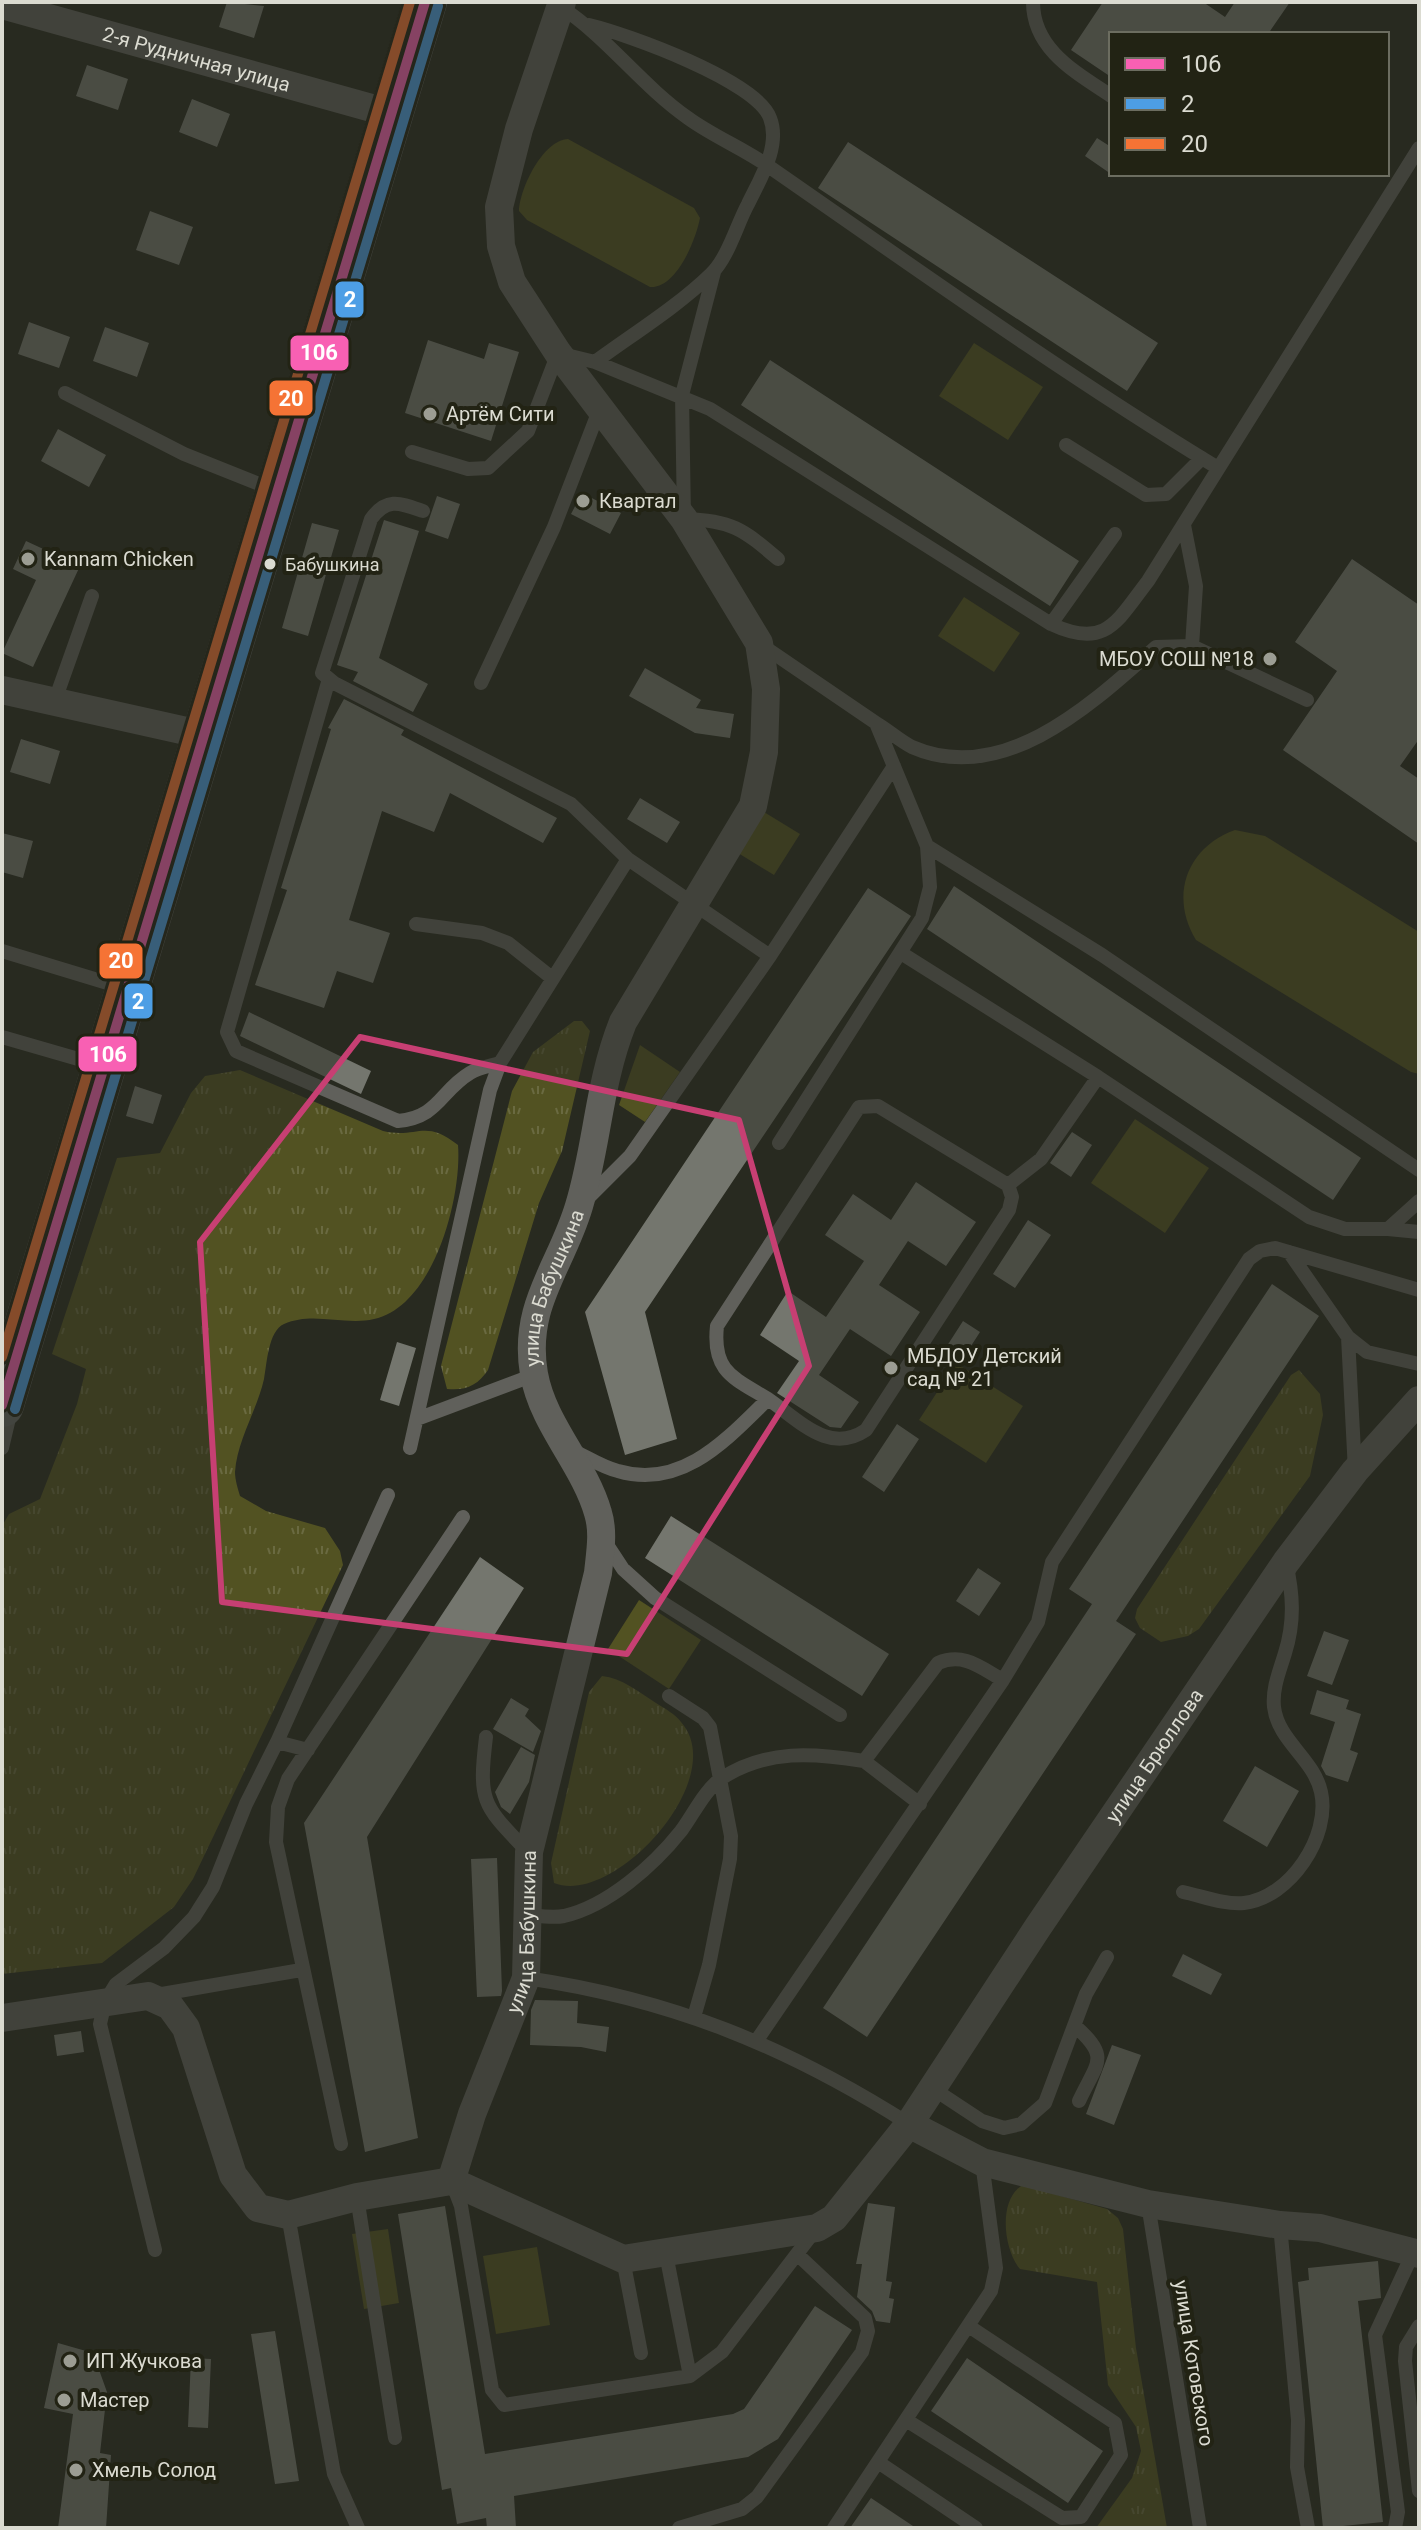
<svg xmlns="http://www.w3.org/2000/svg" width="1421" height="2530" font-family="Roboto,sans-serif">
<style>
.grass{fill:url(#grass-tufts)}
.green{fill:#525222}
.building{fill:#74766e}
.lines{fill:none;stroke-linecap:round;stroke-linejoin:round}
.lane{stroke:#60605b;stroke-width:14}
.street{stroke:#60605b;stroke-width:28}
.primary{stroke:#646665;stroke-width:44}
.bus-1-casing{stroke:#222314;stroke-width:16}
.bus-2-casing{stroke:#222314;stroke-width:16}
.bus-3-casing{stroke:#222314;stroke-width:16}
.bus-1{stroke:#f860b3;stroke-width:10}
.bus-2{stroke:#4d9ee5;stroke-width:10}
.bus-3{stroke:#f57335;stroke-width:10}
.marked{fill:none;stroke:#c73f73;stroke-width:6;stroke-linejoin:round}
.poi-dot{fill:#9c9d93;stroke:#222314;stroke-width:3}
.bus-dot{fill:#dbdbd1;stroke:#222314;stroke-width:3}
.labels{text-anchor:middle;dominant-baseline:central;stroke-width:8;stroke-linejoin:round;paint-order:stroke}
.bus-label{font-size:18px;fill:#dbdbd1;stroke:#222314;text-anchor:start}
.street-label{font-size:20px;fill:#dbdbd1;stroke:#222314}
.poi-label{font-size:20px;fill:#dbdbd1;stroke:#222314;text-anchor:start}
.line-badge{stroke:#222314;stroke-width:3}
.badge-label{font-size:22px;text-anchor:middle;font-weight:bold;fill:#fff}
</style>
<defs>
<pattern id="grass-tufts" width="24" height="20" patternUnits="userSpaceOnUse" patternTransform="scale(2)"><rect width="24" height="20" fill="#525222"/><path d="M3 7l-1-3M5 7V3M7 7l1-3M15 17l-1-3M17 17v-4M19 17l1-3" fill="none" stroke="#6a6a41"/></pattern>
</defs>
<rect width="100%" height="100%" fill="#282a20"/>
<!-- grass -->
<path class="grass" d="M574,1021H582L590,1031L562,1151L539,1203L488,1370C478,1385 466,1391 447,1389L441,1366L512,1091L533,1052Z
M240,1070L383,1131C418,1139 424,1118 458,1145C462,1197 434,1306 374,1319C345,1326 313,1311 284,1324C268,1331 267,1364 264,1379C257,1410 237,1441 235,1472C235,1480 238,1489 240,1496L266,1511L325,1528L340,1551L343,1565L193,1879L174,1907L102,1963L2,1974V1526L9,1514L40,1499L77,1404L86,1369L52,1354L117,1158L160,1153L191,1093L205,1076Z
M1299,1370L1320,1394L1323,1415L1310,1476L1199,1629L1188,1636L1161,1642L1140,1628L1135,1618L1137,1609L1291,1375Z
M602,1676C622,1678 639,1692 656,1703C664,1708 675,1714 681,1722C731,1778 614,1907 554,1883L551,1863L589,1692Z
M1023,2185L1107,2209L1118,2218L1123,2229L1136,2348L1167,2528H1096L1132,2478L1141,2451L1136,2427L1108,2385L1097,2282L1020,2269C1003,2249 998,2198 1023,2185Z"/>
<!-- green -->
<path class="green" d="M568,139L694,208L700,218C696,240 676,289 650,287L527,220L519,211C520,188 543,140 568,139Z
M974,343L1043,387L1008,440L939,396Z
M964,597L1020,633L994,672L938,636Z
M764,812L800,834L774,875L738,853Z
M1235,830L1265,836L1419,932V1074L1411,1072L1196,940C1169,896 1187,847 1235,830Z
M640,1045L680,1072L645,1122L619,1105Z
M1135,1119L1209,1168L1165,1233L1091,1183Z
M956,1363L1023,1406L986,1463L919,1420Z
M639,1600L701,1640L669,1689L608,1649Z
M388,2229L399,2303L364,2309L352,2234Z
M537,2247L550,2325L496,2334L483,2256Z"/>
<!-- building -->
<path class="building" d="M227,2L264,6L254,38L219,27Z
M1103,2H1203L1225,17L1235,2H1290L1268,34H1111V77L1071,50Z
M87,65L128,79L118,110L76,96Z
M192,99L230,114L217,147L179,132Z
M1097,138L1111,147V174L1085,156Z
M848,142L1158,343L1127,391L818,188Z
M150,211L193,227L179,265L136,250Z
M29,322L70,337L59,368L18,354Z
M105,327L149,343L137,377L93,361Z
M428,340L484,359L489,343L519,352L491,441L405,413Z
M770,360L1079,561L1050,606L741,405Z
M58,429L106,455L89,487L41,461Z
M582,493L621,513L610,534L571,514Z
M437,496L460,504L448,539L425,531Z
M384,520L419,531L379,658L428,684L413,712L353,681L358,672L337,665Z
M312,523L339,530L308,636L282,628Z
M26,541L80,566L33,667L2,653L36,580L13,569Z
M1352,559L1419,605V739L1400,766L1419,779V844L1283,750L1337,671L1295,642Z
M645,668L701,700L696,708L734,714L730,738L695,733L629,696Z
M344,699L404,730L401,735L557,818L543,843L450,793L434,832L382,811L349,920L390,933L373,983L337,971L324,1008L255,985L287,890L281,888L331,729L328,728Z
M21,739L60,751L50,784L10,772Z
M640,798L680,822L667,843L627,819Z
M2,833L33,841L23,878L2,872Z
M954,886L1361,1158L1333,1200L927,929Z
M868,888L911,916L645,1312L677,1439L625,1455L585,1312Z
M249,1012L371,1071L361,1094L240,1036Z
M135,1086L162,1095L153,1124L126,1116Z
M1072,1132L1092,1145L1071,1177L1050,1163Z
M916,1182L976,1222L946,1266L908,1241L879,1285L920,1312L891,1356L850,1329L819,1375L859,1402L841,1428L830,1427L777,1393L799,1361L760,1335L788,1291L826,1317L864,1261L825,1235L853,1194L891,1220Z
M1028,1220L1051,1235L1015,1288L993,1274Z
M1272,1284L1319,1316L1116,1621L1136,1634L867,2037L823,2008L1092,1604L1069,1589Z
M963,1321L980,1332L962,1360L945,1349Z
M397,1342L416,1348L399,1406L380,1400Z
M897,1424L919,1439L884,1492L862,1477Z
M671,1516L889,1654L862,1696L645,1558Z
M480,1557L524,1588L367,1837L418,2138L365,2152L304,1823Z
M978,1568L1001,1583L979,1616L956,1601Z
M1324,1631L1349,1640L1332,1685L1307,1676Z
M1317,1690L1349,1700L1346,1709L1361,1714L1350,1750L1358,1753L1348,1782L1326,1775L1321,1766L1335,1722L1310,1714Z
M511,1698L529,1709L525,1716L541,1731L533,1752L493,1729Z
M521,1747L535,1755L529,1782L510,1814L501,1807L495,1792Z
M1255,1766L1299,1791L1267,1847L1223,1821Z
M497,1858L502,1991L501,1996L477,1997L471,1859Z
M1183,1954L1222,1974L1211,1995L1172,1976Z
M535,2000L578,2001L577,2023L609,2027L606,2052L581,2047L530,2045L531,2010Z
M81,2031L84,2052L57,2056L54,2035Z
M1112,2045L1141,2055L1114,2125L1086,2114Z
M868,2203L895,2207L886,2281L892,2282L889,2298L894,2299L890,2323L876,2321L872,2311L857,2297L862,2264H856Z
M445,2206L485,2454L733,2414L744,2409L815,2306L852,2330L778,2439L748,2457L514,2496L516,2528H487L486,2518L457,2524L451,2488L442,2490L398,2214Z
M1378,2261L1381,2298L1358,2301L1383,2522L1323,2528L1298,2282L1309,2280L1308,2268Z
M275,2331L299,2481L275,2484L251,2334Z
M58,2343L93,2353L107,2392L100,2453L111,2455L106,2528H58L73,2414L44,2408Z
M191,2358L211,2359L208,2428L188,2427Z
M967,2358L1103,2451L1068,2503L931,2411Z
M871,2498L916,2528H850Z"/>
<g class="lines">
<!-- lane -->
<path class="lane" d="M1033,2C1033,50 1077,73 1111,96
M561,7C608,38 641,85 688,118C714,137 745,149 771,168C918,270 1065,375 1218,468
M589,25C627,34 757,81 770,118C781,146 760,179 748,204C737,224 728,258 711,274C677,307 633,334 595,362
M714,272L682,395L684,519C731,520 743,529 778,559
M65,393L184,454L274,490
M1066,445L1146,495L1166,494L1202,458
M412,452L468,469L488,468L528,431L558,353L595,362L710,409L1051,624C1106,650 1117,621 1148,581L1419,148
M423,511C400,503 387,497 371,519L322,673L334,683L571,804L628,859L770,956
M1184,525L1196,586L1192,646
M1051,624L1115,534
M760,644L876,723L927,846L1102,955L1419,1170
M329,679L227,1032L236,1051L398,1121C439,1117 440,1091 470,1073C478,1068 490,1066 500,1063
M481,683L554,527L600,408
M54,703L92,596
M876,723C888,730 900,741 912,747C1004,787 1093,703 1156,647L1192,646L1307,700
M416,924L482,933L508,943L552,978
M2,951L124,988
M901,953L1098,1077L1309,1217L1345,1229H1388L1419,1201
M2,1037L99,1065
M779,1143L922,918L930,887L927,846
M1008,1185L1041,1159L1098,1077
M584,1202L630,1156L770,956L894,766
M1388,1229L1419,1232
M1289,1252L1348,1337L1355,1471
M1348,1337L1367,1352L1419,1364
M417,1419L534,1375
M2,1448L11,1410
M410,1448L490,1090L500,1063L628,859
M572,1450C587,1457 602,1467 618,1471C682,1490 727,1439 768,1399C800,1421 829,1455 866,1430L1009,1210L1012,1197L1008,1185L878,1106L859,1107L717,1326C712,1372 734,1378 768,1399
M604,1540L623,1569L655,1598L840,1715
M669,1696L703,1718L710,1727L731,1836L730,1859L709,1965L694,2017
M486,1737C478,1803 483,1805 528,1852
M277,1742L388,1495
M864,1761L920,1804
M1183,1892C1202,1896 1225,1905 1244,1903C1290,1898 1331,1836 1321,1792C1314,1759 1278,1741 1274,1707C1272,1688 1280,1670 1285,1653C1295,1621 1293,1594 1286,1562
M528,1915C539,1916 553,1918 564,1916C608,1906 654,1865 681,1831C693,1815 705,1789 722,1778C767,1749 814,1753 864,1761L938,1663C964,1652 981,1668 1003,1680
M526,1978C671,1999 786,2046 909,2124
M156,1995L301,1970
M1075,2026C1111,2058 1097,2062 1079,2101
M757,2040L1003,1680L1038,1622L1052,1562L1249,1259L1260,1251L1275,1248L1419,1290
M932,2088L982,2121L1004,2128L1021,2124L1045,2103L1086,1994L1107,1957
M341,2144L276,1842L278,1807L288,1779L463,1517
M453,2185L461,2206L492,2390L504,2405L690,2376L666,2254
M357,2197L395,2438
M1148,2204L1200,2528
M288,2215L334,2474L358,2528
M1280,2225L1298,2420L1297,2467L1308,2528
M155,2250L100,2024L105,2002L116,1984L164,1948L194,1917L213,1887L246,1804L277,1742L308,1750
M623,2259L641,2353
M1419,2326L1406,2347L1405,2361L1419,2491
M690,2376L722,2352L816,2229
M906,2420L1062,2518L1081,2517L1121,2455L1115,2423L970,2327
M878,2462L976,2528
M679,2528L742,2509L757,2497L862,2352L868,2331L865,2318L798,2255
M834,2528L991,2291L996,2268L982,2162
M1395,2528L1398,2512L1375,2335L1413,2253"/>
<!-- street -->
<g class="street">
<path id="s1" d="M2,5L393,114"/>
<path d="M2,690L204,735"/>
<path id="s2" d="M2,2018L148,1996L170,2006L186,2028L233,2175L258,2208L288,2215L357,2197L451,2181L623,2259L817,2228L834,2218L909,2124L1038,1927L1286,1562L1355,1471L1419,1400"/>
<path d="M909,2124L982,2162L1148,2204L1280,2225L1320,2228L1419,2254"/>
<path id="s3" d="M451,2181L472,2114L526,1978L529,1852L598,1573C600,1553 604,1532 598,1513C584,1464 543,1425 534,1374C522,1305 561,1267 579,1206C598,1143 598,1085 623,1022L753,806L764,752L766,689L759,643L684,519L558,353L512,282L501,246L499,207L519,129L562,2"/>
</g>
<!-- primary -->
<path class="primary" d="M2,1405L425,2"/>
<defs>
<path id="bus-1" d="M2,1405L425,2"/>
<path id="bus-2" d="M15,1409L438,6"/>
<path id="bus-3" d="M2,1357L410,2"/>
</defs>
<!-- bus-1 casing -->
<use href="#bus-1" class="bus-1-casing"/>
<!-- bus-2 casing -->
<use href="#bus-2" class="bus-2-casing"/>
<!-- bus-3 casing -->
<use href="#bus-3" class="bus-3-casing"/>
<!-- bus-1 -->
<use href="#bus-1" class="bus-1"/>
<!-- bus-2 -->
<use href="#bus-2" class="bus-2"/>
<!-- bus-3 -->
<use href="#bus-3" class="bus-3"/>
</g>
<!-- marked area -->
<path d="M0 0H1421V2530H0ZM360,1037L739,1120L809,1366L627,1654L222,1602L200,1242Z" fill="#282a20" fill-opacity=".55" fill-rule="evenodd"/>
<path class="marked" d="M360,1037L739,1120L809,1366L627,1654L222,1602L200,1242Z"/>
<!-- markers -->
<g class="poi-dot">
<circle cx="430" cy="414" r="8"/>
<circle cx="583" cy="501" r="8"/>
<circle cx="28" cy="559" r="8"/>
<circle cx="1270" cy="659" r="8"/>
<circle cx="891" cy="1368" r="8"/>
<circle cx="70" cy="2361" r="8"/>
<circle cx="64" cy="2400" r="8"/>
<circle cx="76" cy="2470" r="8"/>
</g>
<circle class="bus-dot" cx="270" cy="564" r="7"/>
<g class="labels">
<!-- bus labels -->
<g class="bus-label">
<text x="285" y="564">Бабушкина</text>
</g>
<!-- street labels -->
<g class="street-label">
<text stroke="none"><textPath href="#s1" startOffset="202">2-я Рудничная улица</textPath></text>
<text stroke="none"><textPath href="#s3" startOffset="934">улица Бабушкина</textPath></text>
<text stroke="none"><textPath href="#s2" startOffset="1560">улица Брюллова</textPath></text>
<text stroke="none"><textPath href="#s3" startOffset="262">улица Бабушкина</textPath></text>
<text transform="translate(1194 2363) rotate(81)">улица Котовского</text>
</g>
<!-- poi labels -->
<g class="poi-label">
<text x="446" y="414">Артём Сити</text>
<text x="599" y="501">Квартал</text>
<text x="44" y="559">Kannam Chicken</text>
<text x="1254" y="659" text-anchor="end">МБОУ СОШ №18</text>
<text x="907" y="1356">МБДОУ Детский<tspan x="907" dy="23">сад № 21</tspan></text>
<text x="86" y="2361">ИП Жучкова</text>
<text x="80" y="2400">Мастер</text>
<text x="92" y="2470">Хмель Солод</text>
</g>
</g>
<g class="line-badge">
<rect x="334" y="280" width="31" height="39" rx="8" fill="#4d9ee5"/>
<rect x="289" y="334" width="61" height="38" rx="8" fill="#f860b3"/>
<rect x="268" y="379" width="46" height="38" rx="8" fill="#f57335"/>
<rect x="98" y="942" width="46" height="38" rx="8" fill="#f57335"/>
<rect x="123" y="982" width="31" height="38" rx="8" fill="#4d9ee5"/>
<rect x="77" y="1035" width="61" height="38" rx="8" fill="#f860b3"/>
</g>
<g class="badge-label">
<text x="350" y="307">2</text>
<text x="319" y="360">106</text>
<text x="291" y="406">20</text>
<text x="121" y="968">20</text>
<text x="138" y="1009">2</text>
<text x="108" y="1062">106</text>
</g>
<!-- border -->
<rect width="1421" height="2530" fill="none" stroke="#dbdbd1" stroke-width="8"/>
<!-- legend -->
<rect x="1109" y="32" width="280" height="144" fill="#222314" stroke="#6c6d60" stroke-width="2"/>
<rect x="1125" y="58" width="40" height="12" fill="#f860b3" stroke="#6c6d60" stroke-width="2"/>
<text x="1181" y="72" font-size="24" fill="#dbdbd1">106</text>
<rect x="1125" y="98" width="40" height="12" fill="#4d9ee5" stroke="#6c6d60" stroke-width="2"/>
<text x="1181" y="112" font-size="24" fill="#dbdbd1">2</text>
<rect x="1125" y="138" width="40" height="12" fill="#f57335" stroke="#6c6d60" stroke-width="2"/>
<text x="1181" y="152" font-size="24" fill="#dbdbd1">20</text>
</svg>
